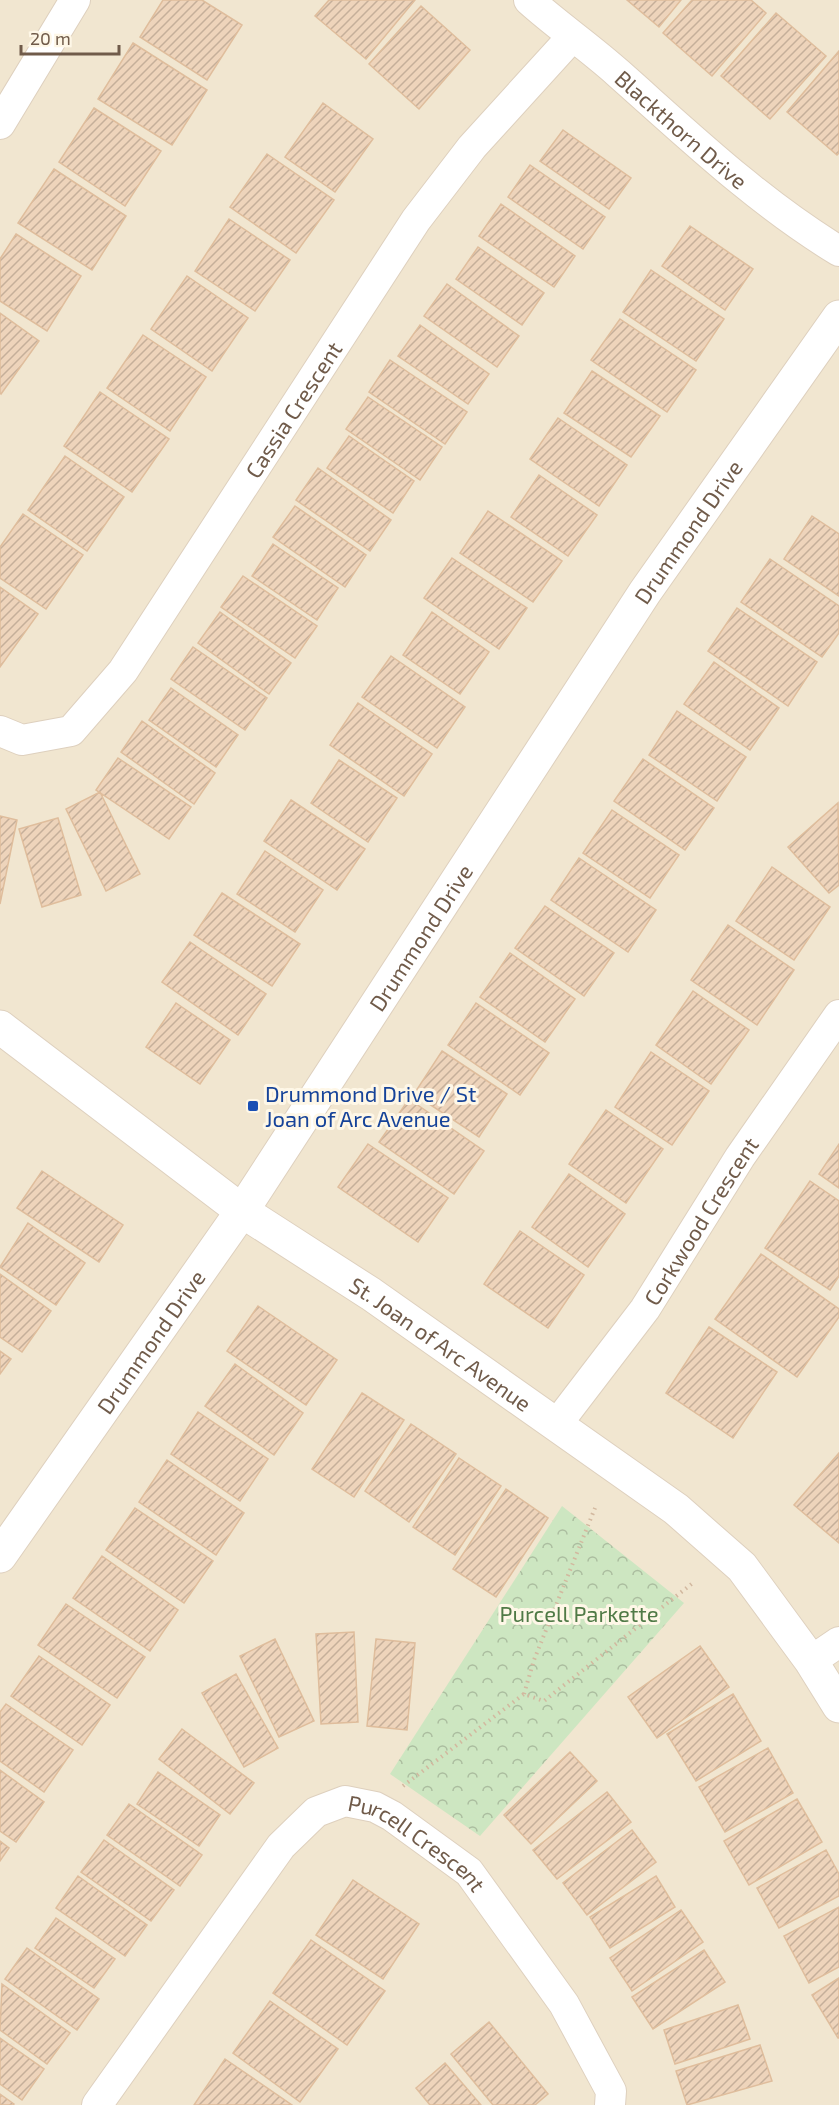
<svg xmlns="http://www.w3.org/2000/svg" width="839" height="2105" font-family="'Exo 2',sans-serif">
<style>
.residential{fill:#f1e6d0}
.park{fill:url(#park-crowns)}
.building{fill:url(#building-hatch);stroke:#dfbd9c;stroke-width:1.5}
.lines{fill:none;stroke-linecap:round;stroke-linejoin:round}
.minor-casing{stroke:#ded0be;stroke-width:32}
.tertiary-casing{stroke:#ded0be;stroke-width:35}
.path{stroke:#d2b89f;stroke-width:4;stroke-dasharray:1.5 4.5;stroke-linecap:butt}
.minor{stroke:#fff;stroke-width:30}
.tertiary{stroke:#fff;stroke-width:33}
.transit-dot{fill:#1a4fb4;stroke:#fef7e7;stroke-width:2}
.labels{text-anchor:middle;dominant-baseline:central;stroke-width:6;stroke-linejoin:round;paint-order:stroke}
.street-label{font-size:22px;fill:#705b4a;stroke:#fef7e7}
.transit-label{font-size:22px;fill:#164399;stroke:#fef7e7;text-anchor:start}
.park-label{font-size:22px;fill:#507a46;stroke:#fef7e7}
</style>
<defs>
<pattern id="park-crowns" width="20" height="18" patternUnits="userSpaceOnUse" patternTransform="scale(1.5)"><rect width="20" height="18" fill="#cde6c1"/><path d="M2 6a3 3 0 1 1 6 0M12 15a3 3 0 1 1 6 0" fill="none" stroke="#abbd9f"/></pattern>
<pattern id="building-hatch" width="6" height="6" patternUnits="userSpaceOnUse" patternTransform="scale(1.5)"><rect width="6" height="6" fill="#eed4bb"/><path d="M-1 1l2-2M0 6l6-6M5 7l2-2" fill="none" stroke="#c5af9a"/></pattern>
</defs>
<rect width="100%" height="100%" fill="#faf3e1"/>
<!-- residential -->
<path class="residential" d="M0,0H839V2105H0Z"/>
<!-- park -->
<path class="park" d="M562,1506L684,1603L480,1836L390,1774Z"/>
<!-- building -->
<path class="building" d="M163,0H202L242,25L207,80L140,37Z
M329,0H415L366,59L315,16Z
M627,0H681L659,27Z
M692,0H751L766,13L712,76L663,33Z
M421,6L470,50L419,109L369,64Z
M776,13L826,56L770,119L721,76Z
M133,43L207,90L172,145L98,99Z
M839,51V153L837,155L787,112Z
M323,103L373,139L335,192L285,157Z
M94,108L161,151L125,206L59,162Z
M563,130L631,178L609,209L540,161Z
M267,154L334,200L296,253L230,207Z
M530,165L605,217L583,249L508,197Z
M54,169L126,216L92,270L18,223Z
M501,204L575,256L554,287L479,236Z
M229,219L290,260L255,311L195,271Z
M690,226L753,269L725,310L662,266Z
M16,234L81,276L47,331L0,301V259Z
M478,247L544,293L522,325L456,279Z
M651,270L724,319L696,361L623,312Z
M187,276L248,318L212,371L151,329Z
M447,284L519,336L497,367L424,316Z
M0,313L39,341L1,394L0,393Z
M620,319L696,370L667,412L591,360Z
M420,325L489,374L468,404L398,356Z
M143,335L206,377L170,431L107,388Z
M390,360L467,412L445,444L369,392Z
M592,371L660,416L631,457L564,413Z
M100,392L169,439L132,492L64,446Z
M368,397L442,447L420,480L346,429Z
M558,418L627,465L599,506L530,459Z
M349,436L414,481L393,513L327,468Z
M65,456L124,497L87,551L28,510Z
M318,468L391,520L370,551L296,500Z
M539,475L597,515L568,556L511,517Z
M295,506L366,555L345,587L273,537Z
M488,511L562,561L533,602L460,553Z
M23,514L83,555L46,609L0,578V547Z
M812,516L839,534V596L784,559Z
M273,544L338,588L317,620L252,576Z
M452,558L527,608L499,649L424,598Z
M770,559L839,606V633L822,657L741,602Z
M243,576L317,626L295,658L221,607Z
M0,587L38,614L0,667Z
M737,608L817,662L788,706L708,651Z
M220,612L291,663L269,694L198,643Z
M432,612L489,652L460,694L403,655Z
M193,647L267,698L245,730L171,679Z
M391,656L465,707L437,748L362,697Z
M714,662L779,708L750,750L684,704Z
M171,688L238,735L216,767L149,720Z
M358,703L432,754L404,796L330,745Z
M677,711L746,757L717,801L649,755Z
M142,721L215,773L194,804L121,752Z
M118,758L191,807L169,839L96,790Z
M643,759L714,808L685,850L614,801Z
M339,760L397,798L368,842L311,803Z
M100,792L140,874L106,891L66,809Z
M291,800L365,849L337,890L264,841Z
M838,803L839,885L829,893L788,847Z
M612,810L679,855L650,898L583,853Z
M0,816L17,820L0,904Z
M58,818L81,895L42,907L19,829Z
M265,851L323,890L295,932L237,894Z
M579,858L656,910L628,952L551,900Z
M772,867L830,907L794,960L736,921Z
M222,893L300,944L272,986L194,935Z
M545,906L614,953L584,996L515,948Z
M728,925L794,970L757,1025L691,980Z
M190,942L266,994L238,1035L162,982Z
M510,953L575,999L545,1042L480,997Z
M693,991L749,1030L711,1084L656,1045Z
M176,1003L230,1040L200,1084L146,1047Z
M476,1003L549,1053L520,1095L448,1045Z
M442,1051L507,1094L479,1137L414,1094Z
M651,1052L709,1091L672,1145L615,1107Z
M409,1099L484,1151L454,1194L379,1142Z
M606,1110L663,1149L626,1203L569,1164Z
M368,1144L448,1198L418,1242L338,1187Z
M839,1144V1188L819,1174Z
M42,1171L123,1225L99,1262L17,1208Z
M569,1174L625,1214L588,1267L532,1227Z
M810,1181L839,1201V1276L830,1290L765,1248Z
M28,1223L85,1263L56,1305L0,1267Z
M520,1231L584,1275L548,1328L484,1284Z
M761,1254L839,1309V1317L797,1377L715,1319Z
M0,1274L51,1311L22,1352L0,1337Z
M258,1306L337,1360L306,1405L227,1351Z
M709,1327L777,1372L733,1438L666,1393Z
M0,1351L11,1359L0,1374Z
M235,1364L303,1413L274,1455L205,1406Z
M362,1393L404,1420L354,1497L312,1469Z
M198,1412L268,1459L240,1501L171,1454Z
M411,1424L456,1454L409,1522L365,1491Z
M839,1453V1543L794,1505Z
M459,1458L501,1486L455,1555L413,1527Z
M167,1460L244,1513L216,1555L139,1502Z
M506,1489L548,1518L496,1597L453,1569Z
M135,1508L213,1561L184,1603L106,1550Z
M102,1556L178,1610L150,1651L73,1598Z
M66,1604L145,1657L117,1698L38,1645Z
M354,1632L358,1722L321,1724L316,1634Z
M275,1639L314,1721L279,1737L240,1656Z
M376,1639L415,1643L407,1730L367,1726Z
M700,1646L729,1687L657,1738L628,1697Z
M39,1656L110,1705L82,1745L11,1696Z
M236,1674L278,1748L244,1767L202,1693Z
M733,1694L761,1741L696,1781L667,1734Z
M6,1704L73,1750L44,1792L0,1761V1712Z
M182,1729L254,1783L230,1814L159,1759Z
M768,1748L793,1793L725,1832L699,1787Z
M570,1752L597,1781L531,1844L504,1815Z
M0,1770L44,1802L16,1842L0,1831Z
M158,1772L220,1815L199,1846L137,1804Z
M607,1792L631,1822L557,1879L533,1850Z
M797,1799L822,1842L749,1885L724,1841Z
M129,1804L202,1855L180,1886L107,1835Z
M632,1830L656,1862L587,1915L563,1883Z
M104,1840L174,1890L151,1921L81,1872Z
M0,1841L9,1848L0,1861Z
M826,1850L839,1874V1896L779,1928L757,1888Z
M78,1876L147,1925L125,1956L56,1908Z
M656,1876L675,1907L610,1948L590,1917Z
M353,1880L419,1924L383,1979L316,1935Z
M839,1907V1967L809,1983L784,1936Z
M681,1910L703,1942L632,1991L610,1958Z
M56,1918L115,1959L94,1988L35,1948Z
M311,1940L385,1991L347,2045L273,1993Z
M27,1948L99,1999L77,2030L5,1979Z
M704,1950L725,1982L653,2029L632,1997Z
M839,1978V2038H838L812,1995Z
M2,1984L70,2033L47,2064L0,2030Z
M270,2001L338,2049L300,2102L233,2053Z
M738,2005L750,2039L675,2064L664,2030Z
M489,2022L548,2094L535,2105H493L451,2054Z
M0,2038L44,2069L22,2100L0,2084Z
M760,2045L772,2081L687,2105L676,2071Z
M225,2059L292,2105H194Z
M445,2063L481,2105H430L416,2088Z
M0,2094L14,2104L13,2105H0Z"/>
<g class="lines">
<defs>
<g id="minor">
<path id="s1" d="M529,0C558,26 589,47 618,73C688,135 758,202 839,251"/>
<path d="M0,124L75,0"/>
<path id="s2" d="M0,731L22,740L71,731L123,671L416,220L472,147L572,37"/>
<path id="s3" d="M557,1424L645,1309L740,1157L839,1015"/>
<path d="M811,1661L839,1642"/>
<path id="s4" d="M97,2105L281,1846L316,1812L345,1801L375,1807L392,1816L469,1872L564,2004L611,2091L610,2105"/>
</g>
<g id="tertiary">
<path id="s5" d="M0,1027L242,1211L371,1294L676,1509L742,1567L811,1661L839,1706"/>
<path id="s6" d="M0,1556L242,1211L645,592L839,317"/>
</g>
</defs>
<!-- minor casing -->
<use href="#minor" class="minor-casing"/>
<!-- tertiary casing -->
<use href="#tertiary" class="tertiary-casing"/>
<!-- path -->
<path class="path" d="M524,1694L534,1660L595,1508
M403,1786L524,1694L544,1701L694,1582"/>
<!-- minor -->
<use href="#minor" class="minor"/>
<!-- tertiary -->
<use href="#tertiary" class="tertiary"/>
</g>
<!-- markers -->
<rect class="transit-dot" x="247" y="1100" width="12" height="12" rx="3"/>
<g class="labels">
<!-- street labels -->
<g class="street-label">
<text stroke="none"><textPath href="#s1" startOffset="200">Blackthorn Drive</textPath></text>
<text stroke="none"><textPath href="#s2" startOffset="465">Cassia Crescent</textPath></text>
<text stroke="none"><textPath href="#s6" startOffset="1234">Drummond Drive</textPath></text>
<text stroke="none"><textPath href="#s6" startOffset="748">Drummond Drive</textPath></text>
<text stroke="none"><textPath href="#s3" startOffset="249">Corkwood Crescent</textPath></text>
<text stroke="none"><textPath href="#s6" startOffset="262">Drummond Drive</textPath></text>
<text stroke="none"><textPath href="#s5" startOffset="543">St. Joan of Arc Avenue</textPath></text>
<text stroke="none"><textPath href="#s4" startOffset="482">Purcell Crescent</textPath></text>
</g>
<!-- transit labels -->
<g class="transit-label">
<text x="265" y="1093">Drummond Drive / St<tspan x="265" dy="25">Joan of Arc Avenue</tspan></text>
</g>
<!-- park labels -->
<g class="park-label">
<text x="579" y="1613">Purcell Parkette</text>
</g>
</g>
<!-- scale -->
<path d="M21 45v9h98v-9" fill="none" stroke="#705b4a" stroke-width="3"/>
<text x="30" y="45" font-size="18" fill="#705b4a" stroke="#fef7e7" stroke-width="4.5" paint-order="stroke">20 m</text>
</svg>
